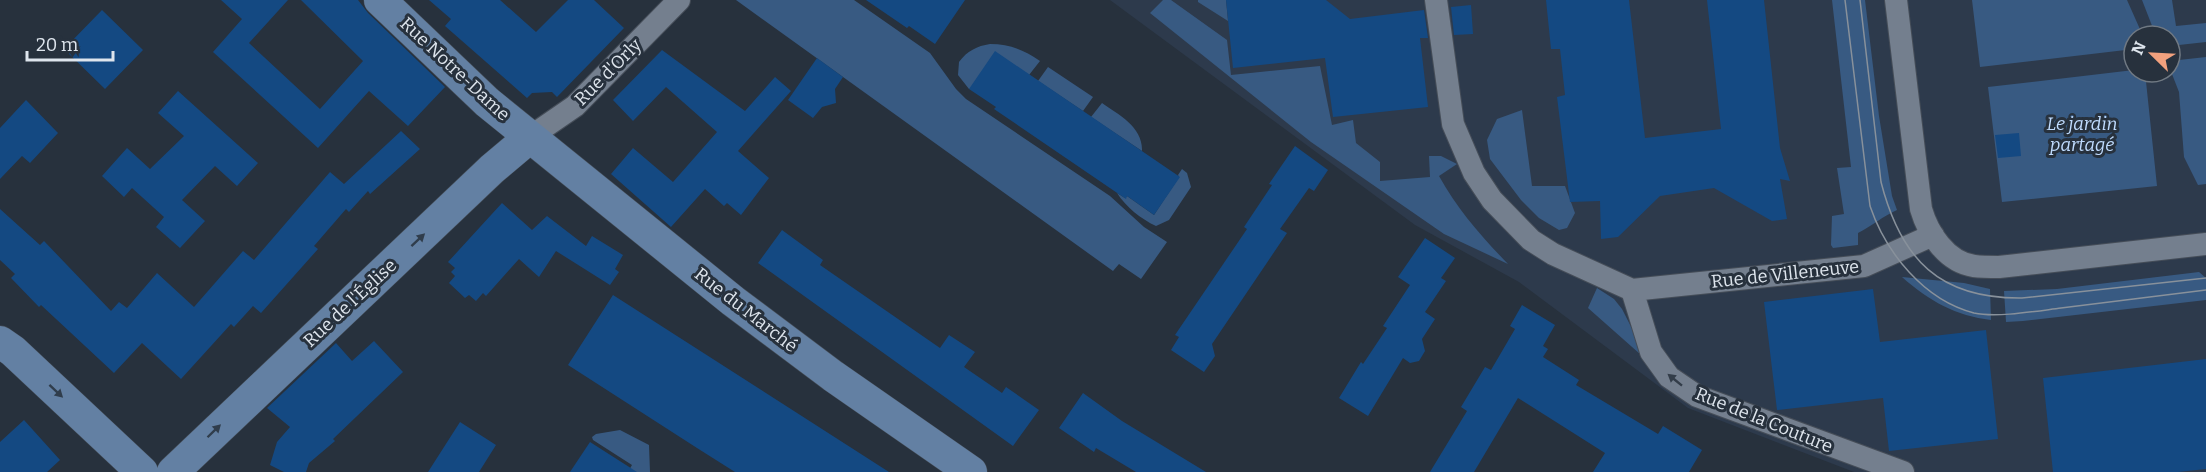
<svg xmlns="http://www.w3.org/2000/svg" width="2206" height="472" font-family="Bitter,serif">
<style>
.built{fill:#2d3a4c;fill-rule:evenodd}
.green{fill:#385a82}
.building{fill:#144982}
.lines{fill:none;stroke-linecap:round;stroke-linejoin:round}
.street-casing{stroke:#454d58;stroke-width:24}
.secondary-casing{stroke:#454d58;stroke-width:33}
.street{stroke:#747f8e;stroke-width:22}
.secondary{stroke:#6380a3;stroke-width:32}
.tram{stroke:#88919b;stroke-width:1.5}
.oneway{fill:#303d4c}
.oneway2{fill:#333d49}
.labels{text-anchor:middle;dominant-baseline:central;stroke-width:6;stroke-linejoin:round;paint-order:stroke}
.street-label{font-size:18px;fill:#dee5ed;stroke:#27313d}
.park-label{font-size:18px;font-style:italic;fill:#c0dcff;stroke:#27313d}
</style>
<rect width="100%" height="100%" fill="#27313d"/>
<!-- built -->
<path class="built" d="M1110,0H2206V472H1854L1688,408L1519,282L1415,225ZM2134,36H2170V72H2134Z"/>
<!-- green -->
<path class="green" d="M736,0H854L930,53L956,89L966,99L1110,196L1144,227L1167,242L1141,279L1119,264L1113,271Z
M1163,0H1171L1227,40L1231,75L1320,66L1332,125L1353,120L1356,143L1380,162V181L1430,177L1429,156H1441L1457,164L1439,176C1458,210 1481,236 1508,264L1444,234L1311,142L1150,13Z
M1198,0H1226L1228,21L1198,2Z
M1832,0H1865L1879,116L1892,196L1897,210C1883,216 1872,226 1858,233V245L1833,248L1831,245L1832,216L1844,214L1837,168L1851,167Z
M1972,0H2127L2143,36H2134V49L1980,67Z
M2142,0H2172L2176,26L2206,23V42L2170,46V36H2156Z
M990,44C1010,44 1024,50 1040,61L1029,75L969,89L958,75L959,62C967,51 977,46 990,44Z
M2206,57V184L2198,185L2184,157L2179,92L2170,69V61Z
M1048,67L1093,97L1083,111L1038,81Z
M2134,70V72H2145L2157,186L2002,202L1988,87Z
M1102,103C1119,115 1143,127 1142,151L1091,117Z
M1522,110L1532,186H1565L1575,213L1567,228L1559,230L1539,218L1521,200L1490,159L1487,140L1497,119Z
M1182,169L1187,173L1191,187L1169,220L1156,226C1141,219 1126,207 1117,193L1125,198L1127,196L1154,215L1179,177L1178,175Z
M2199,272L2206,278V300L2023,321L2006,322L2004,291L2057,289Z
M1902,277L1964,283L1990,289L1991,320C1956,316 1929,301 1902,277Z
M1597,288L1614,299L1622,309L1649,362L1588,308Z
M620,430L649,445L650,472H628L632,465L593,440L592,437L596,434Z"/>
<!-- building -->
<path class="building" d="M221,0H288L249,43L320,109L363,61L301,0H358L368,13L445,87L408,126L369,91L318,148L213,52L242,19Z
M429,0H500L536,32L568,0H594L624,28L557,97L552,92L532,93L527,98L445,26L451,19Z
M866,0H965L935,44L909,26L907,28Z
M1226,0H1326L1350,19L1424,10L1428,38H1420L1428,107L1333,117L1325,58L1233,68Z
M1546,0H1629L1645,138L1721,129L1707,0H1764L1780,148L1790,181L1780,179L1787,219L1772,221L1714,188L1660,196L1618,237L1601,239L1600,201L1570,202L1557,97L1565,95L1560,49H1551Z
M1471,5L1473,34L1454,35L1451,7Z
M102,10L143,50L105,89L64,49Z
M662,50L745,111L775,77L791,91L738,151L769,178L741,215L727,203L724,206L705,189L671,227L611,174L633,148L673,182L717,132L666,87L633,121L613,100Z
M995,51L1180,177L1154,215L1127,196L1126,199L994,109L996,107L969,89Z
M817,58L843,77L835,89L836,103L822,107L813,118L788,100Z
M178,91L258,163L237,186L215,166L182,200L205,221L180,248L156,227L164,217L132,188L124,197L102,176L127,148L150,169L184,136L158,113Z
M26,100L58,133L30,163L22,156L0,179V128Z
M401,131L420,149L370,194L368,191L349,212L346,209L314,246L318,249L261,313L253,306L234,327L231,324L181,379L142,343L114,373L41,305L39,307L11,278L15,274L0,260V209L40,245L44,241L111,311L119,302L127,308L157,273L194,307L243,251L254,260L330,172L344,184Z
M2019,133L2021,156L1998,158L1995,135Z
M1295,146L1328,170L1314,191L1309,188L1280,229L1287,233L1212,344L1215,356L1204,372L1171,350L1179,337L1175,335L1247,229L1244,227L1272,185L1269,184Z
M502,203L532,230L547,216L586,246L592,236L623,255L615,269L619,272L610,285L556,251L539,277L519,259L486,296L483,293L476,301L469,295L465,298L449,283L455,276L451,272L455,268L448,262Z
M782,230L823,260L820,265L940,348L949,335L975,352L964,367L1002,393L1006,387L1039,410L1013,446L758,263Z
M1425,238L1455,258L1441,278L1446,281L1425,312L1435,319L1422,339L1425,351L1419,361L1410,363L1403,358L1368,416L1339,398L1361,362L1363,364L1387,328L1383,326L1410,285L1398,277Z
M1873,289L1880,342L1986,330L1998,439L1889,451L1883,398L1777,410L1764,302Z
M613,295L889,472H735L697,448L568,365Z
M1522,305L1555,325L1543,346L1548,349L1543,357L1579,380L1576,385L1658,434L1663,426L1702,450L1689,472H1593L1605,453L1518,398L1474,472H1430L1467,411L1461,407L1485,367L1491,370L1515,329L1510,326Z
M374,341L403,372L333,439L335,441L309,463L306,472H284L270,465L277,442L290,427L267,408L336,343L352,361Z
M2206,359V469L2178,472H2053L2043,378Z
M1083,393L1122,421L1206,472H1136L1096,448L1094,452L1059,428Z
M24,420L60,460L47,472H0V442Z
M460,422L496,445L479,472H428Z
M590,442L637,472H570Z"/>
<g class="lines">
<defs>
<path id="street" d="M1436,0L1453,124L1474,173L1492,200L1531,240L1553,254L1632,290L1651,352L1669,377L1697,396L1903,472
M1896,0L1921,209C1928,233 1946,262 1974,266C1982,267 1991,267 1999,267L2206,244
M530,137L575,106L679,0
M1632,290L1864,266L1933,235"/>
<path id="secondary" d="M380,0L487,102L733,301L833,376L971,472
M0,342L13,351L142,472
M173,472L492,169L530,137"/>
</defs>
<!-- street casing -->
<use href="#street" class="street-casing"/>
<!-- secondary casing -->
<use href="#secondary" class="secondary-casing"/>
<!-- street -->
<use href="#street" class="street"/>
<!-- secondary -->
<use href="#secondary" class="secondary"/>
<!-- tram -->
<path class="tram" d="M1845,0L1870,206C1886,253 1924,300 1974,313C1997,318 2037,311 2061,308C2109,302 2158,296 2206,290
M1860,0L1881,182C1901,260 1940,299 2022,298L2206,278"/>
</g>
<!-- one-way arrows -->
<defs><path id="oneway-solid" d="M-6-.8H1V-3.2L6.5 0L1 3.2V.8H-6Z" transform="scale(1.5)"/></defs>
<g class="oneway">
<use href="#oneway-solid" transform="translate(418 240) rotate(-43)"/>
<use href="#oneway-solid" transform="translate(56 391) rotate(43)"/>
<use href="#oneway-solid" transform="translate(214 431) rotate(-44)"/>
</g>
<use class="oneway2" href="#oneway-solid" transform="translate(1675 380) rotate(-141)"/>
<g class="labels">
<!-- street labels -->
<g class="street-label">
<text transform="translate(455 69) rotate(43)">Rue Notre-Dame</text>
<text transform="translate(608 72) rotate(-45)">Rue d'Orly</text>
<text transform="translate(1785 274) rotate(-6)">Rue de Villeneuve</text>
<text transform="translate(350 303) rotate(-43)">Rue de l'Église</text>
<text transform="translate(746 310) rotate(38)">Rue du Marché</text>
<text transform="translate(1764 420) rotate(22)">Rue de la Couture</text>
</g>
<!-- park labels -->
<g class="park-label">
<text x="2082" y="124">Le jardin<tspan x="2082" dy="21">partagé</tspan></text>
</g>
</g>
<!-- north arrow -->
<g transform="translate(2152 54) rotate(294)"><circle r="28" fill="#27313d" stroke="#707983" stroke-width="1.5"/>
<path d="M0-4.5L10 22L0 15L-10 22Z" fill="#f2a17e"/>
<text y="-9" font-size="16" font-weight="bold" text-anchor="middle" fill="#dee5ed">N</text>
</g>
<!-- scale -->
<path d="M27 51v9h86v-9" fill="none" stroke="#dee5ed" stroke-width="3"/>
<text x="36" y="51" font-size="18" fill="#dee5ed" stroke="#27313d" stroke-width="4.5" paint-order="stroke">20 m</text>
</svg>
